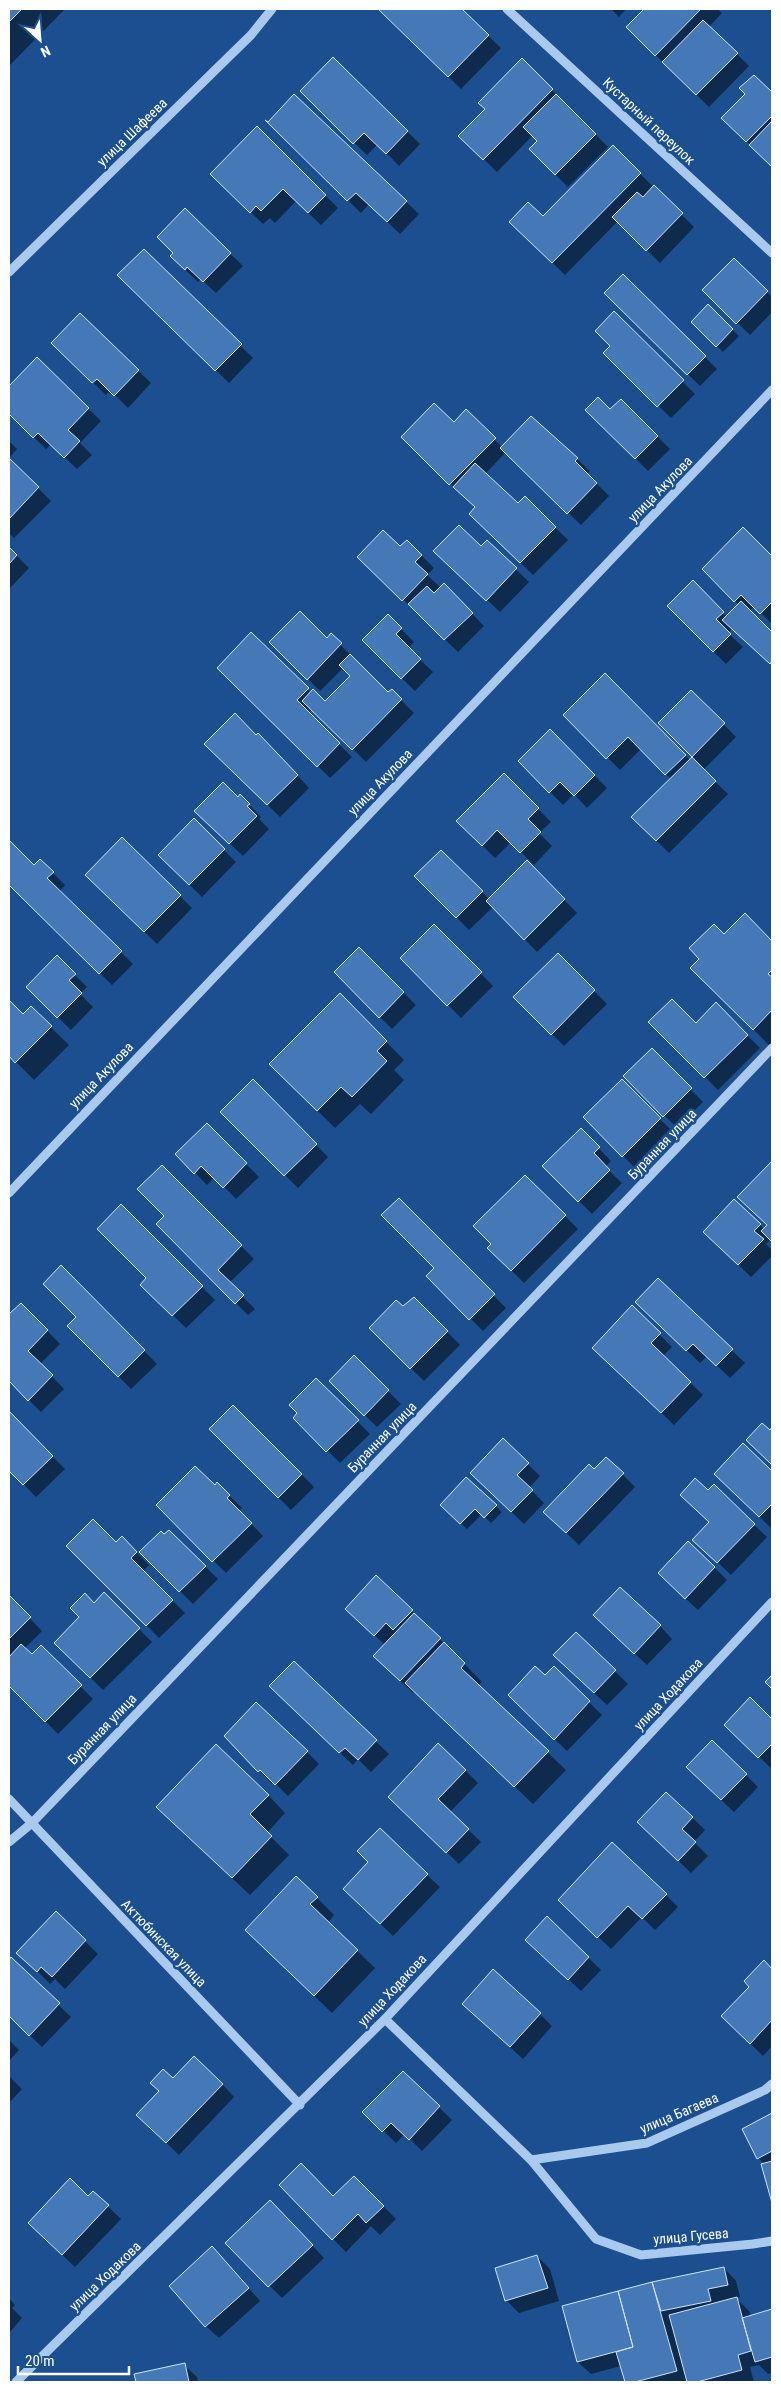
<svg xmlns="http://www.w3.org/2000/svg" width="781" height="2391" font-family="'Roboto Condensed',sans-serif">
<style>
.shadow{fill:#0007}
.building{fill:#4478b7;stroke:#cfe3fa}
.lines{fill:none;stroke-linecap:round;stroke-linejoin:round}
.minor{stroke:#a9c9ee;stroke-width:9}
.labels{text-anchor:middle;dominant-baseline:central;stroke-width:5;stroke-linejoin:round;paint-order:stroke}
.street-label{font-size:14px;fill:#fff;stroke:#1b4f8f}
</style>
<rect width="100%" height="100%" fill="#1b4f8f"/>
<!-- shadow -->
<path class="shadow" d="M9,9H65L9,66Z
M380,9H460L501,48L461,89Z
M611,9H626L619,17Z
M646,9H717L722,13L709,27L749,66L709,107L627,27Z
M333,59L420,144L399,166L378,144L367,155L301,91Z
M522,60L608,147L568,187L530,149L538,141L533,135L497,172L460,136L486,109Z
M754,76L772,94V166L723,118L747,94Z
M294,96L419,214L400,234L369,204L361,213L269,122Z
M257,128L338,208L321,225L296,201L275,223L270,218L263,224L212,174Z
M613,147L694,227L660,263L618,221L565,275L511,222L543,218Z
M185,210L243,266L216,293L201,279L198,282L171,256L175,253Z
M144,250L253,358L229,383L119,275Z
M734,260L772,297V312L750,335L704,290Z
M623,276L717,369L700,386L605,293Z
M708,306L739,336L723,352L693,322Z
M614,313L695,394L671,418L605,353L612,346Z
M80,314L151,383L128,408L110,390L106,395L53,343Z
M37,359L101,421L80,443L92,455L77,469L51,444L46,449L9,413V388Z
M621,400L670,449L648,471L587,410L610,411Z
M466,411L502,447L577,459L590,471L587,474L609,496L581,525L506,452L485,474L518,505L525,498L568,540L533,575L483,526L476,508L402,437L454,424Z
M9,441L17,449L9,458Z
M9,459L51,501L14,538L9,533Z
M743,529L772,558V624L754,606L750,611L772,634V665L733,628L728,633L743,647L726,664L668,606L693,582L727,617L739,605L703,569Z
M407,541L434,568L427,575L441,588L444,585L484,626L458,652L359,557L400,548Z
M487,542L529,582L500,612L448,563L481,548Z
M9,548L29,568L9,589Z
M388,616L414,642L408,648L433,672L415,691L363,640Z
M251,634L311,693L325,703L352,676L344,667L320,691L271,642L327,640L331,635L388,694L392,691L414,713L366,762L313,709L308,714L352,757L330,778L219,668Z
M605,675L690,760L693,757L660,723L691,691L736,737L703,770L728,794L669,853L633,817L671,779L641,749L620,770L565,715Z
M550,731L607,788L587,808L574,794L563,805L520,761Z
M256,736L271,747L309,788L280,817L206,744Z
M504,775L551,822L539,833L552,846L534,865L511,842L495,858L458,821Z
M241,796L261,817L259,819L269,829L243,856L196,811Z
M194,820L236,862L202,897L159,855Z
M122,839L192,908L157,944L87,875Z
M9,842L34,867L53,873L65,885L59,892L133,964L112,985L9,883Z
M441,851L489,899L527,862L577,913L537,952L493,907L469,930L416,876Z
M745,915L772,942L771,1047L692,968Z
M434,926L493,986L461,1018L402,958Z
M359,949L416,1005L392,1029L335,972Z
M558,955L607,1004L564,1046L515,997Z
M57,957L87,987L80,994L93,1007L71,1030L27,987Z
M340,995L404,1060L394,1070L404,1080L371,1114L360,1104L335,1128L271,1064Z
M9,1002L23,1016L31,1008L69,1045L34,1080L9,1055Z
M716,1004L760,1048L718,1090L650,1022L696,1024Z
M652,1050L703,1102L677,1128L625,1076Z
M253,1081L328,1157L298,1188L222,1112Z
M622,1081L673,1132L636,1169L585,1117Z
M207,1125L259,1177L236,1199L215,1177L207,1185L177,1154Z
M581,1130L611,1161L605,1167L622,1183L592,1214L544,1166Z
M772,1163V1240L771,1239L766,1244L772,1250V1256L751,1277L717,1244L734,1200L765,1230L768,1226L739,1197Z
M162,1166L254,1259L229,1283L255,1309L248,1315L157,1224L166,1216Z
M525,1176L578,1229L524,1283L489,1248L493,1244Z
M399,1200L506,1308L483,1331L428,1276L436,1268Z
M121,1206L215,1300L186,1328L142,1285L148,1278Z
M61,1267L157,1364L131,1389L69,1326L78,1317Z
M658,1280L745,1363L730,1378L707,1356L700,1363L649,1314Z
M414,1298L460,1345L424,1381L370,1328L403,1308Z
M21,1304L60,1344L40,1364L64,1389L41,1412L9,1380V1316Z
M632,1307L672,1347L663,1356L703,1395L674,1425L606,1360Z
M354,1357L401,1404L377,1427L330,1381Z
M316,1380L370,1434L340,1463L295,1418Z
M233,1406L314,1487L291,1510L211,1429Z
M9,1413L65,1469L36,1497L9,1469Z
M503,1440L540,1476L529,1488L544,1503L524,1524L484,1485Z
M743,1445L772,1473V1529L728,1486Z
M606,1458L635,1487L579,1545L557,1524L594,1471Z
M466,1478L502,1512L491,1523L482,1514L467,1529L442,1505Z
M217,1484L242,1508L239,1511L263,1536L226,1573L158,1505Z
M708,1492L754,1525L767,1537L731,1575L707,1552L710,1522Z
M169,1531L218,1579L193,1604L141,1552Z
M122,1538L149,1565L143,1571L185,1613L159,1638L68,1546L116,1544Z
M714,1567L727,1580L698,1610L672,1586Z
M104,1594L152,1642L103,1690L56,1643Z
M9,1597L42,1631L24,1649L32,1656L41,1647L93,1699L58,1734L9,1684Z
M347,1609L412,1611L482,1682L478,1686L566,1770L533,1804L415,1691L413,1693L387,1668L385,1645Z
M660,1626L672,1639L647,1665L607,1628Z
M576,1633L628,1684L607,1705L567,1668Z
M294,1663L389,1754L371,1772L358,1759L353,1765L283,1698Z
M554,1668L602,1715L567,1751L522,1708Z
M750,1699L772,1720V1769L738,1737Z
M226,1736L307,1752L319,1764L288,1796L273,1781L272,1784Z
M465,1770L478,1783L450,1812L481,1842L459,1864L402,1809Z
M746,1775L758,1787L734,1812L700,1780Z
M667,1793L705,1830L694,1842L708,1856L691,1873L651,1834Z
M268,1795L285,1813L267,1833L289,1855L250,1895L176,1825Z
M427,1875L440,1887L393,1936L357,1901Z
M666,1895L678,1907L655,1930L642,1917L611,1949L572,1912Z
M317,1898L334,1915L328,1923L375,1968L332,2013L246,1930Z
M56,1913L98,1954L65,1989L55,1979L50,1984L31,1965Z
M547,1918L601,1970L581,1991L539,1952Z
M11,1959L71,2017L42,2047L9,2015V1962Z
M764,1962L772,1970V2046L763,2056L722,2016L751,1987Z
M540,2014L552,2026L523,2059L476,2016Z
M9,2040L19,2050L9,2061Z
M403,2072L452,2120L422,2151L405,2134L396,2143L364,2112Z
M9,2076L22,2089L10,2102L9,2100Z
M173,2080L222,2084L234,2097L179,2155L151,2128L160,2092Z
M772,2114V2198L763,2165L765,2164L758,2158L743,2129Z
M354,2177L396,2219L380,2235L371,2226L346,2252L280,2185L334,2198Z
M93,2192L121,2219L75,2267L42,2236Z
M283,2214L324,2258L282,2298L227,2243Z
M537,2256L550,2269L559,2301L519,2313L506,2300Z
M225,2261L260,2301L219,2338L206,2326Z
M724,2268L736,2281L740,2297L736,2298L749,2311L751,2316L772,2310V2373L768,2374L759,2365L750,2367L754,2382H626L621,2366L591,2374L578,2362L563,2307L653,2283Z
M9,2298L15,2305L12,2308L22,2318L9,2333Z
M184,2365L197,2377L198,2382H137L136,2375Z"/>
<!-- building -->
<path class="building" d="M9,9H22L9,22Z
M378,9H462L489,35L448,77Z
M644,9H701L655,56L626,27Z
M703,20L738,53L696,95L662,62Z
M333,57L408,131L386,154L364,133L353,144L300,91Z
M522,58L553,89L483,160L458,136L485,109L478,103Z
M754,75L772,92V116L746,142L721,118L745,94L739,88Z
M294,94L407,201L387,222L356,193L347,201L265,120L268,122Z
M556,94L596,134L555,175L529,149L537,141L523,127Z
M772,121V167L749,145Z
M257,126L326,195L308,213L283,189L261,211L256,206L250,213L210,174Z
M613,145L641,173L552,263L509,222L528,202L543,216Z
M654,185L683,213L646,251L612,217L637,192L643,197Z
M185,208L231,253L203,282L187,267L185,270L170,256L173,253L157,237Z
M144,249L242,344L215,371L117,275Z
M734,258L768,291L736,324L702,290Z
M623,274L706,356L687,375L604,293Z
M708,304L733,329L716,347L691,322Z
M614,311L684,380L657,407L603,353L610,346L595,331Z
M80,313L139,370L114,396L97,379L92,383L51,343Z
M37,357L89,408L68,430L80,441L64,458L38,433L33,438L9,414V386Z
M598,397L610,409L621,399L658,436L635,459L585,410Z
M434,403L454,422L466,409L496,438L449,485L401,437Z
M531,416L578,458L575,461L597,483L567,514L500,448Z
M9,458L39,487L9,519Z
M475,463L518,503L525,496L556,527L520,563L469,514L475,507L453,487Z
M459,525L481,546L487,540L517,568L486,601L433,551Z
M743,527L772,556V602L760,614L741,595L734,602L702,569Z
M383,530L400,546L407,540L422,555L415,562L428,574L402,601L357,557Z
M9,547L17,555L9,564Z
M693,580L724,612L716,619L731,634L713,652L667,606Z
M444,583L473,613L444,640L408,604L427,586L434,593Z
M741,601L772,632V661L770,664L722,620Z
M300,611L327,638L331,633L342,643L307,680L269,642Z
M388,614L402,628L396,634L421,659L401,679L362,640Z
M251,632L309,688L297,700L340,743L317,767L217,668Z
M350,654L388,692L392,689L402,699L352,750L302,701L313,689L325,701L350,676L339,665Z
M605,673L686,755L665,775L628,737L606,759L563,715Z
M691,690L725,723L692,757L658,723Z
M235,713L256,735L258,733L298,775L267,805L204,744Z
M550,729L595,775L574,796L560,782L549,793L518,761Z
M692,757L716,781L656,841L631,817Z
M504,773L539,808L528,819L541,832L520,853L497,830L482,846L456,821Z
M223,782L238,797L240,794L250,804L247,806L257,816L229,844L194,811Z
M194,818L225,849L189,885L158,855Z
M122,837L181,895L144,932L85,875Z
M9,840L34,865L40,859L54,872L47,878L122,951L99,974L9,885Z
M441,850L483,891L456,918L414,876Z
M527,860L565,899L524,940L486,901Z
M745,913L772,941V970L768,974L772,977V1010L753,1030L690,968L699,959L689,948L714,924L724,934Z
M434,924L482,972L447,1006L400,958Z
M359,947L404,992L379,1018L334,972Z
M558,953L595,990L551,1035L513,997Z
M57,955L76,974L69,980L82,993L57,1018L26,987Z
M340,993L387,1041L377,1051L387,1061L352,1097L341,1087L317,1111L269,1064Z
M672,999L696,1023L716,1002L748,1035L704,1078L648,1022Z
M9,1000L23,1014L31,1006L52,1026L15,1063L9,1056Z
M652,1048L692,1088L663,1117L623,1076Z
M253,1079L317,1144L284,1176L220,1112Z
M622,1079L661,1118L622,1157L583,1117Z
M207,1123L247,1163L223,1188L201,1166L194,1174L175,1154Z
M581,1128L600,1147L594,1153L610,1170L578,1202L542,1166Z
M772,1161V1242L761,1231L767,1225L737,1197Z
M162,1165L242,1245L218,1270L244,1295L235,1304L156,1224L164,1216L137,1189Z
M525,1175L566,1215L511,1271L487,1248L491,1244L473,1226Z
M399,1198L495,1294L469,1320L426,1276L434,1268L381,1215Z
M734,1199L761,1224L754,1231L764,1239L738,1265L703,1232Z
M121,1204L203,1286L172,1316L140,1285L146,1278L97,1229Z
M61,1265L145,1350L118,1377L67,1326L76,1317L43,1284Z
M658,1278L733,1349L716,1366L693,1344L686,1351L635,1302Z
M414,1297L448,1331L410,1369L369,1328L396,1300L403,1306Z
M21,1303L48,1330L28,1351L53,1375L28,1401L9,1381V1314Z
M632,1305L661,1333L651,1343L691,1382L661,1413L592,1348Z
M354,1355L389,1390L364,1416L329,1381Z
M316,1378L359,1420L326,1452L293,1418L297,1413L289,1405Z
M233,1405L302,1474L278,1498L209,1429Z
M9,1411L53,1456L23,1485L9,1471Z
M762,1423L770,1430L772,1427V1465L746,1440Z
M503,1438L529,1463L517,1475L533,1490L511,1512L470,1473Z
M743,1443L772,1471V1504L759,1517L714,1474Z
M606,1457L624,1473L566,1533L543,1512L589,1464L594,1469Z
M195,1466L215,1485L217,1482L230,1495L227,1498L252,1523L212,1562L156,1505Z
M466,1477L497,1505L484,1518L475,1509L460,1524L440,1505Z
M695,1478L708,1490L714,1484L755,1524L717,1563L692,1540L709,1522L680,1495Z
M93,1519L116,1542L122,1536L137,1552L131,1558L173,1600L146,1626L66,1546Z
M169,1530L206,1566L179,1592L139,1552L161,1531L164,1534Z
M688,1541L715,1567L685,1599L658,1573Z
M376,1575L413,1610L393,1630L386,1623L374,1636L345,1609Z
M620,1587L661,1625L634,1654L593,1615Z
M104,1592L140,1628L90,1678L54,1643L79,1617L70,1608L85,1593L94,1603Z
M9,1595L31,1617L9,1639Z
M414,1613L441,1638L400,1681L373,1656Z
M576,1632L616,1670L594,1693L553,1655Z
M444,1642L465,1663L461,1668L549,1751L514,1787L405,1683Z
M21,1644L32,1654L41,1645L82,1685L45,1722L9,1686V1657Z
M294,1661L377,1740L358,1760L345,1748L339,1753L269,1686Z
M535,1666L545,1675L554,1666L590,1701L554,1740L508,1695Z
M772,1675V1689L765,1682Z
M750,1697L772,1719V1744L758,1758L724,1725Z
M256,1702L308,1751L275,1785L260,1770L258,1772L224,1736Z
M712,1740L747,1774L721,1800L686,1767Z
M438,1743L466,1770L438,1799L469,1829L446,1853L388,1797Z
M216,1744L269,1795L250,1814L272,1836L232,1878L156,1807Z
M666,1792L693,1817L682,1829L696,1842L678,1861L637,1822Z
M380,1828L428,1874L380,1924L343,1889L368,1862L357,1851Z
M612,1842L667,1894L642,1919L628,1906L597,1938L558,1900Z
M296,1876L318,1897L310,1904L358,1950L314,1996L245,1930Z
M56,1911L86,1940L52,1977L41,1967L37,1972L16,1953Z
M547,1916L589,1957L568,1980L525,1940Z
M11,1957L60,2003L29,2036L9,2016V1960Z
M764,1960L772,1969V2020L750,2044L721,2016L749,1987L744,1981Z
M493,1969L541,2013L510,2047L462,2004Z
M194,2056L223,2084L166,2143L136,2115L159,2091L150,2083L163,2069L173,2078Z
M403,2071L440,2106L409,2140L391,2123L382,2132L362,2112Z
M772,2113V2151L757,2159L742,2129Z
M772,2161V2203L761,2164Z
M301,2163L333,2196L354,2176L384,2206L366,2223L358,2214L332,2240L279,2185Z
M70,2178L88,2196L93,2191L109,2205L62,2255L28,2223Z
M270,2200L313,2245L268,2287L225,2243Z
M212,2246L249,2288L205,2327L169,2286Z
M537,2255L548,2288L505,2301L495,2268Z
M724,2267L728,2285L708,2289L711,2301L661,2311L652,2282Z
M652,2282L677,2371L635,2382H625L616,2352L633,2347L618,2291Z
M618,2291L633,2347L577,2362L562,2306Z
M737,2297L751,2351L738,2355L742,2370L697,2382H687L669,2315Z
M772,2309V2357L755,2362L742,2318Z
M185,2363L189,2382H136L134,2374Z"/>
<g class="lines">
<!-- minor -->
<path class="minor" d="M507,9L772,253
M9,272L251,35L272,9
M9,1193L772,390
M9,1799L300,2105
M9,1842L32,1823L772,1048
M385,2019L531,2160L596,2239L641,2255L753,2244L772,2241
M531,2160L647,2143L765,2090L772,2084
M16,2382L385,2019L772,1602"/>
</g>
<g class="labels">
<!-- street labels -->
<g class="street-label">
<text transform="translate(649 121) rotate(43)">Кустарный переулок</text>
<text transform="translate(132 132) rotate(-44)">улица Шафеева</text>
<text transform="translate(660 489) rotate(-46)">улица Акулова</text>
<text transform="translate(380 782) rotate(-46)">улица Акулова</text>
<text transform="translate(101 1075) rotate(-46)">улица Акулова</text>
<text transform="translate(662 1144) rotate(-46)">Буранная улица</text>
<text transform="translate(382 1437) rotate(-46)">Буранная улица</text>
<text transform="translate(668 1694) rotate(-47)">улица Ходакова</text>
<text transform="translate(102 1729) rotate(-46)">Буранная улица</text>
<text transform="translate(164 1943) rotate(46)">Актюбинская улица</text>
<text transform="translate(392 1990) rotate(-47)">улица Ходакова</text>
<text transform="translate(679 2113) rotate(-23)">улица Багаева</text>
<text transform="translate(691 2236) rotate(-5)">улица Гусева</text>
<text transform="translate(105 2276) rotate(-44)">улица Ходакова</text>
</g>
</g>
<!-- border -->
<rect width="781" height="2391" fill="none" stroke="#ffffff" stroke-width="20"/>
<!-- north arrow -->
<g transform="translate(40 40) rotate(154)" stroke="#1b4f8f" stroke-width="4" paint-order="stroke">
<path d="M0-4L9 19L0 12L-9 19Z" fill="#ffffff"/>
<text y="-8" font-size="14" font-weight="bold" text-anchor="middle" fill="#ffffff">N</text>
</g>
<!-- scale -->
<path d="M18 2366v8h111v-8" fill="none" stroke="#ffffff" stroke-width="2.5"/>
<text x="25" y="2366" font-size="15" fill="#ffffff" stroke="#1b4f8f" stroke-width="4" paint-order="stroke">20 m</text>
</svg>
